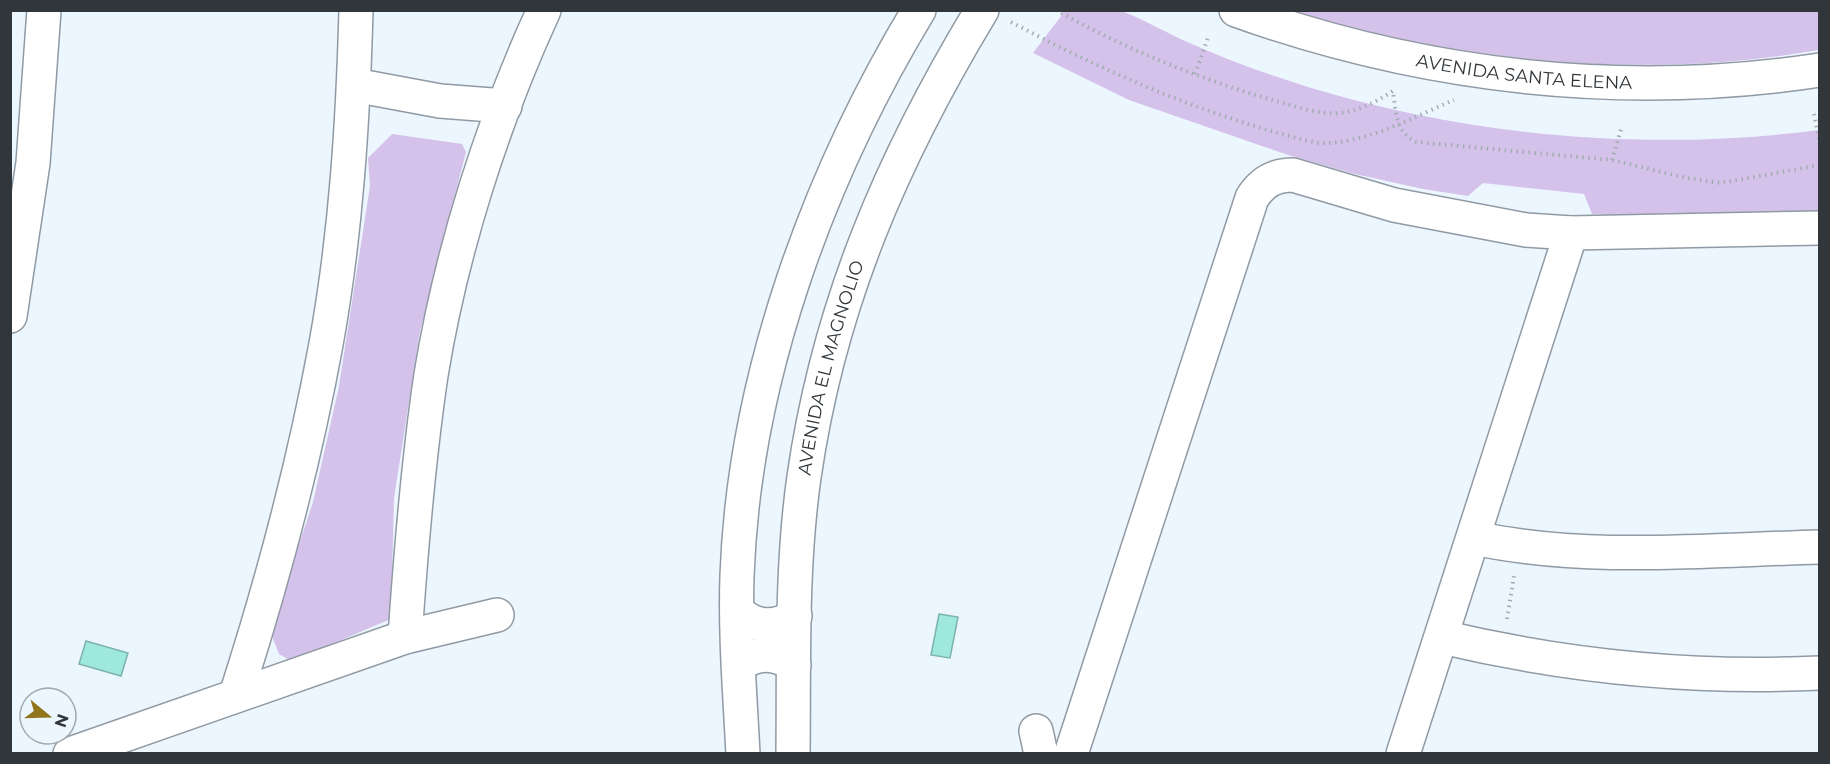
<svg xmlns="http://www.w3.org/2000/svg" width="1830" height="764" font-family="Montserrat,sans-serif">
<style>
.green{fill:#d5c2ea}
.water{fill:#9ee8dd;stroke:#7db3ac;stroke-width:1.5}
.lines{fill:none;stroke-linecap:round;stroke-linejoin:round}
.minor-casing{stroke:#909aa4;stroke-width:36}
.tertiary-casing{stroke:#909aa4;stroke-width:36}
.path{stroke:#a4acb3;stroke-width:4;stroke-dasharray:1.5 4.5;stroke-linecap:butt}
.minor{stroke:#fff;stroke-width:33}
.tertiary{stroke:#fff;stroke-width:33}
.labels{text-anchor:middle;dominant-baseline:central;stroke-width:4.5;stroke-linejoin:round;paint-order:stroke}
.street-label{font-size:18px;fill:#31363a;stroke:#ecf6fe}
</style>
<rect width="100%" height="100%" fill="#ecf6fe"/>
<!-- green -->
<path class="green" d="M1065,11C1082,11 1101,8 1119,11C1130,12 1171,35 1185,41C1225,59 1266,74 1308,87C1473,137 1649,152 1819,130V216L1652,217L1592,214L1584,194L1483,183L1468,196L1423,189L1355,174L1288,155L1129,100L1033,53Z
M1294,11H1819V50C1645,80 1462,63 1294,11Z
M392,134L462,144L466,152L420,331L394,498L391,619L291,661L279,654L270,631L313,502L339,386L370,186L368,158Z"/>
<!-- water -->
<path class="water" d="M939,614L958,617L950,658L931,655Z
M86,641L128,653L121,676L79,664Z"/>
<g class="lines">
<defs>
<g id="minor">
<path d="M354,85L440,101L505,106"/>
<path d="M10,316L33,163L44,10"/>
<path d="M1474,538C1587,562 1705,550 1820,547"/>
<path d="M737,611C755,628 774,629 795,616"/>
<path d="M405,637C411,549 418,462 431,375C451,252 492,123 544,10"/>
<path d="M1442,637C1564,666 1693,679 1820,673"/>
<path d="M739,665C757,652 775,652 794,665"/>
<path d="M236,695C273,580 304,464 326,344C346,234 353,122 356,10"/>
<path d="M1036,731L1041,754"/>
<path d="M70,754L405,637L497,615"/>
<path d="M743,754C740,695 735,635 737,576C744,379 818,177 919,10"/>
<path id="s1" d="M793,754C794,662 791,568 804,477C829,304 892,159 982,10"/>
<path d="M1071,754L1252,198C1262,182 1274,175 1293,175L1394,205L1526,230L1571,233L1820,228"/>
<path d="M1403,754L1571,233"/>
</g>
<g id="tertiary">
<path id="s2" d="M1236,10C1423,77 1623,100 1820,70"/>
</g>
</defs>
<!-- minor casing -->
<use href="#minor" class="minor-casing"/>
<!-- tertiary casing -->
<use href="#tertiary" class="tertiary-casing"/>
<!-- path -->
<path class="path" d="M1056,10C1125,49 1199,79 1276,101C1295,106 1318,115 1339,113C1359,111 1376,102 1393,91C1396,112 1395,132 1416,142L1612,160L1686,178L1721,183L1820,165
M1011,22C1107,73 1210,118 1317,143C1364,145 1411,118 1454,100
M1195,74L1209,35
M1814,114L1820,143
M1612,160L1622,126
M1507,619L1514,576"/>
<!-- minor -->
<use href="#minor" class="minor"/>
<!-- tertiary -->
<use href="#tertiary" class="tertiary"/>
</g>
<g class="labels">
<!-- street labels -->
<g class="street-label">
<text stroke="none"><textPath href="#s2" startOffset="296">AVENIDA SANTA ELENA</textPath></text>
<text stroke="none"><textPath href="#s1" startOffset="390">AVENIDA EL MAGNOLIO</textPath></text>
</g>
</g>
<!-- border -->
<rect width="1830" height="764" fill="none" stroke="#31363a" stroke-width="24"/>
<!-- north arrow -->
<g transform="translate(48 716) rotate(109)"><circle r="28" fill="#ecf6fe" stroke="#a1a9b0" stroke-width="1.5"/>
<path d="M0-4.5L10 22L0 15L-10 22Z" fill="#90751b"/>
<text y="-9" font-size="16" font-weight="bold" text-anchor="middle" fill="#31363a">N</text>
</g>
</svg>
